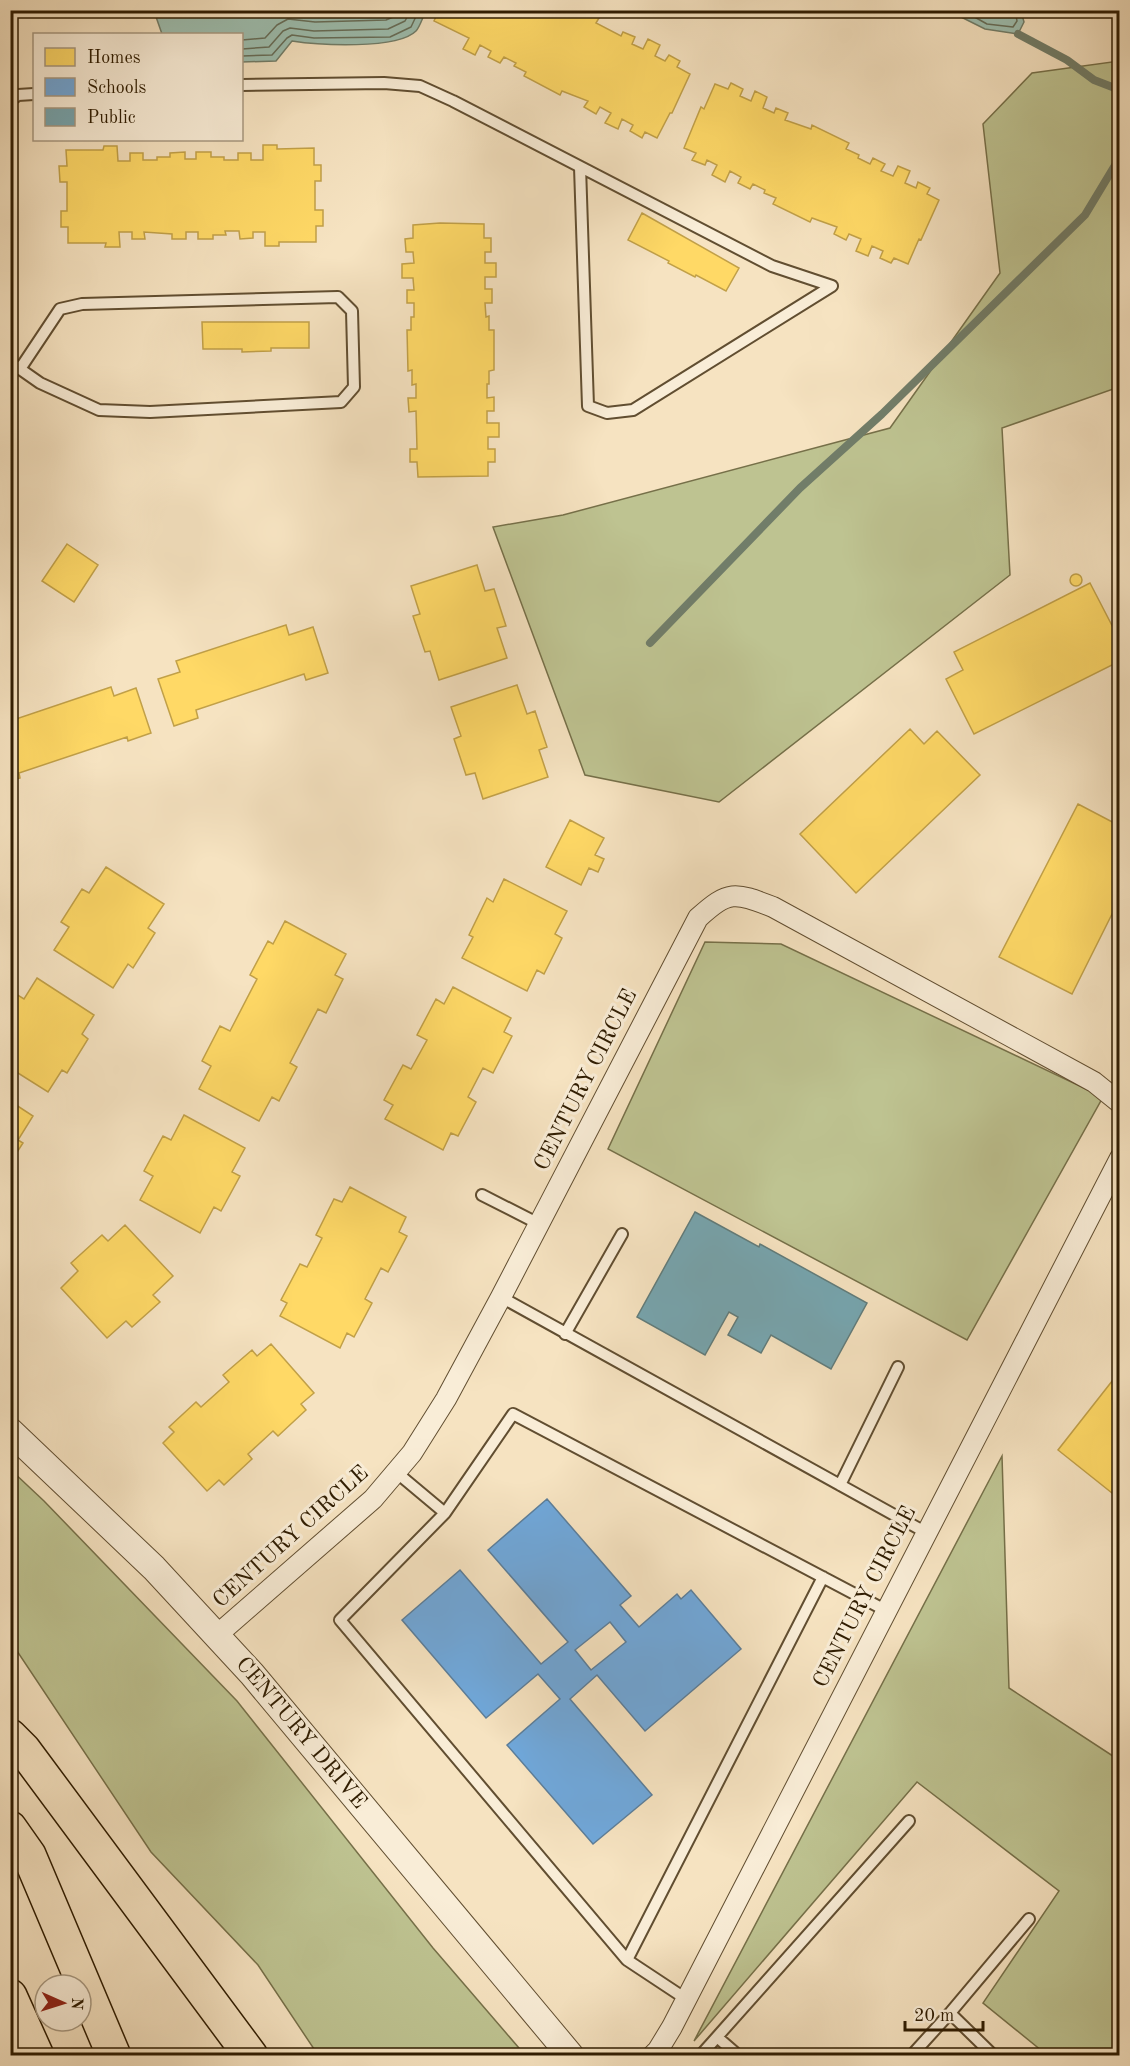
<svg xmlns="http://www.w3.org/2000/svg" width="1130" height="2066" font-family="'Old Standard TT',serif">
<style>
.green{fill:#bec391;stroke:#767049;stroke-width:1.5}
.water{fill:#9dbeaf;stroke:#717d69;stroke-width:1.5}
.homes{fill:#ffd966;stroke:#c1a048;stroke-width:1.5}
.schools{fill:#6fa8dc;stroke:#5c7e9a;stroke-width:1.5;fill-rule:evenodd}
.public{fill:#76a5af;stroke:#617c7b;stroke-width:1.5}
.lines{fill:none;stroke-linecap:round;stroke-linejoin:round}
.shore{stroke:#666d58;stroke-width:1.5}
.stream{stroke:#717d69;stroke-width:8}
.service-casing{stroke:#614e31;stroke-width:14}
.minor-casing{stroke:#614e31;stroke-width:22}
.tertiary-casing{stroke:#614e31;stroke-width:28}
.motorway-casing{stroke:#2f1c01;stroke-width:36}
.service{stroke:#f9edd7;stroke-width:10}
.minor{stroke:#f9edd7;stroke-width:20}
.tertiary{stroke:#f9edd7;stroke-width:26}
.motorway{stroke:#f6e3c1;stroke-width:33}
.labels{text-anchor:middle;dominant-baseline:central;stroke-width:6;stroke-linejoin:round;paint-order:stroke}
.street-label{font-size:22px;fill:#2f1c01;stroke:#f9edd7}
</style>
<rect width="100%" height="100%" fill="#f6e3c1"/>
<filter id="stains"><feTurbulence type="fractalNoise" baseFrequency=".00333" numOctaves="4"/><feColorMatrix values="0 0 0 0 .2 0 0 0 0 .09 0 0 0 0 .02 0 0 0 .5 -.17"/></filter>
<radialGradient id="worn" r=".72"><stop offset=".6" stop-color="#630" stop-opacity="0"/><stop offset="1" stop-color="#630" stop-opacity=".3"/></radialGradient>
<!-- green -->
<path class="green" d="M1119,61V387L1002,428L1010,575L719,802L585,775L493,527L563,515L890,428L1000,273L983,124L1032,73Z
M705,942L781,944L1103,1097L967,1340L608,1149Z
M1002,1456L1009,1688L1119,1760V2055H1047L983,2003L1059,1891L917,1782L694,2041Z
M11,1470L44,1501L237,1701L433,1948L525,2055H318L258,1965L151,1852L11,1642Z"/>
<!-- water -->
<path class="water" d="M154,11V10L426,11C423,16 420,27 416,31C397,50 318,45 292,41L276,61L242,62V34H162Z
M949,11H1021L1024,22L1018,34L985,29Z"/>
<!-- homes -->
<path class="homes" d="M439,10H585L599,18L596,23L621,36L623,32L635,37L632,44L643,49L648,39L660,45L655,56L665,61L669,55L680,61L677,67L690,74L672,113H670L657,138L645,132L642,138L630,131L633,125L622,119L618,129L605,123L611,113L600,107L596,114L584,107L588,101L562,91L560,95L524,76L526,72L514,66L516,63L504,57L500,63L488,57L491,51L480,45L475,55L463,49L469,38L434,21Z
M731,83L743,89L740,96L751,101L755,91L767,97L763,108L774,113L776,108L788,113L785,120L811,129L812,125L849,143L846,149L859,155L858,158L870,164L873,158L885,164L881,171L893,176L898,166L910,171L905,183L916,188L918,182L930,188L927,194L939,200L921,240L919,239L908,264L894,258L891,263L880,258L883,251L872,246L868,256L856,251L861,239L849,234L846,240L834,234L837,227L812,218L810,222L773,204L776,198L764,193L765,190L753,184L750,189L738,183L741,177L730,171L725,182L712,175L717,165L707,160L705,165L692,160L696,153L684,148L701,107L704,109L715,84L728,89Z
M263,145H277V149L314,148V165H321V181H315V210H323V226H316V242H279V246H265V232H253V238L240,239L239,231H225L226,235H213V239H198V232H186V239H172V234L144,232L145,239H132V232H119L120,247H105L106,243H68V227H61V211H67V182H60L59,166H67L66,150H103L104,146H117L118,161H130V153H143V160H157V157H170V153L185,152V159H196V152H211V157H224V160H238V153H251V160H263Z
M642,213L739,268L726,291L696,275L695,277L668,263L669,261L628,240Z
M440,223L484,224V238H491V252H485V263H496V277H485V289H492V303H485L486,317L489,316V330H494V370L489,371V384H487V398L494,397V411H487V423H499V437H488V449H495V462H488V476L418,477L417,462H410V449H417L416,411L409,412L408,398H416V384L412,385V370L408,371L407,330H411V317H414V303H407V290H414L413,278H402V264L414,263L413,252H406L405,239L413,238V225Z
M202,322H309V348H271V351L242,352V349H203Z
M67,544L98,565L74,602L42,581Z
M477,565L485,591L494,589L506,626L497,628L507,658L439,680L430,651L425,652L413,616L420,614L411,586Z
M1070 580a6 6 0 1 1 12 0a6 6 0 1 1-12 0Z
M1090,583L1120,641V661L974,734L946,679L963,670L954,652Z
M286,625L289,635L313,627L328,673L306,680L304,674L196,710L198,718L174,726L158,679L180,672L176,661Z
M517,685L527,714L535,711L547,747L539,750L548,777L483,799L475,773L466,775L454,739L461,736L451,707Z
M111,687L114,696L136,688L151,733L128,741L127,737L19,773L20,778L10,781V721Z
M910,729L924,744L937,731L980,775L856,893L800,834Z
M1078,804L1120,826V898L1072,994L999,957Z
M570,820L604,838L595,855L604,859L598,872L589,868L581,885L546,867Z
M106,867L164,904L148,928L155,933L133,968L128,964L113,988L54,950L69,927L61,922L82,889L89,893Z
M504,879L567,911L555,934L562,938L544,974L537,970L527,991L462,958L473,937L469,935L487,898L493,902Z
M285,921L346,954L335,975L343,979L326,1013L318,1009L290,1063L297,1067L279,1101L272,1097L259,1121L199,1089L211,1066L202,1061L220,1026L230,1031L257,979L250,975L268,941L273,944Z
M37,978L94,1015L82,1034L88,1039L67,1073L62,1070L48,1092L10,1068V1004L16,994L24,999Z
M453,987L511,1018L504,1032L512,1036L493,1073L483,1068L468,1097L476,1102L458,1136L451,1133L443,1150L385,1119L393,1105L384,1100L403,1065L411,1069L427,1040L417,1035L436,999L444,1004Z
M10,1101L33,1116L18,1140L23,1143L10,1163Z
M184,1115L245,1148L232,1172L240,1176L221,1211L214,1207L200,1233L140,1200L153,1176L144,1171L163,1136L171,1140Z
M350,1187L406,1217L399,1232L407,1236L388,1272L381,1268L365,1299L372,1303L354,1337L347,1333L340,1348L280,1316L287,1303L281,1300L300,1264L307,1267L322,1238L316,1235L334,1199L342,1202Z
M125,1225L173,1276L153,1295L160,1302L132,1327L126,1321L107,1338L61,1288L78,1271L71,1263L102,1235L108,1241Z
M271,1344L314,1393L301,1404L306,1410L278,1436L273,1431L248,1454L252,1459L224,1485L219,1480L207,1491L163,1443L174,1432L169,1427L196,1402L201,1407L229,1382L223,1375L252,1350L257,1356Z
M1120,1371V1484L1112,1493L1058,1450Z"/>
<!-- schools -->
<path class="schools" d="M547,1499L631,1596L620,1605L639,1627L677,1594L681,1599L691,1590L741,1649L645,1731L597,1675L570,1699L652,1795L593,1844L507,1745L560,1699L538,1674L486,1718L402,1620L460,1570L541,1664L568,1642L488,1550ZM610,1622L626,1642L591,1670L575,1650Z"/>
<!-- public -->
<path class="public" d="M695,1212L759,1247L760,1244L867,1303L831,1369L771,1335L761,1353L728,1335L738,1317L729,1312L705,1355L637,1317Z"/>
<g class="lines">
<!-- shore -->
<path class="shore" d="M962,10L987,24L1013,27L1017,21L1015,10
M242,40L265,38L277,25L288,19L315,22L386,20L398,15L401,10
M242,49L269,47L283,31L290,28L314,31L388,29L405,21L411,10
M242,56L272,55L287,38L292,35L314,38L390,37L411,27L419,10"/>
<!-- stream -->
<path class="stream" d="M1018,34L1067,60L1094,80L1120,90
M650,643L800,488L882,414L1085,215L1120,157"/>
<defs>
<path id="service" d="M242,85L384,83L420,86L453,101L772,266L832,286L633,410L607,413L588,406L580,167
M10,101L18,95L34,94
M10,362L40,383L99,410L150,412L341,402L354,387L352,311L338,297L82,304L60,309L20,369
M482,1195L539,1224
M501,1297L925,1532
M565,1334L622,1234
M396,1472L445,1513L513,1414L885,1610
M840,1485L898,1367
M445,1513L340,1620L627,1960
M686,1999L627,1960L823,1577
M950,2013L994,2056
M717,2037L909,1821
M700,2056L717,2037L739,2056
M911,2056L950,2013L1029,1919"/>
<path id="minor" d="M217,1635L373,1499L412,1453L446,1399L501,1297L698,918C729,890 734,892 773,907L1094,1082L1120,1103
M652,2056L658,2050L672,2027L1120,1158"/>
<path id="tertiary" d="M10,1431L154,1568L252,1674L571,2056"/>
<path id="motorway" d="M10,1736L24,1750L251,2056
M10,1828L29,1855L114,2056
M10,1996L37,2056"/>
</defs>
<!-- service casing -->
<use href="#service" class="service-casing"/>
<!-- minor casing -->
<use href="#minor" class="minor-casing"/>
<!-- tertiary casing -->
<use href="#tertiary" class="tertiary-casing"/>
<!-- motorway casing -->
<use href="#motorway" class="motorway-casing"/>
<!-- service -->
<use href="#service" class="service"/>
<!-- minor -->
<use href="#minor" class="minor"/>
<!-- tertiary -->
<use href="#tertiary" class="tertiary"/>
<!-- motorway -->
<use href="#motorway" class="motorway"/>
</g>
<g class="labels">
<!-- street labels -->
<g class="street-label">
<text transform="translate(586 1080) rotate(-63)">CENTURY CIRCLE</text>
<text transform="translate(291 1537) rotate(-42)">CENTURY CIRCLE</text>
<text transform="translate(865 1597) rotate(-63)">CENTURY CIRCLE</text>
<text transform="translate(301 1733) rotate(50)">CENTURY DRIVE</text>
</g>
</g>
<!-- margin -->
<rect width="1130" height="2066" fill="none" stroke="#f6e3c1" stroke-width="36"/>
<rect x="12" y="12" width="1106" height="2042" fill="none" stroke="#2f1c01" stroke-width="3"/>
<rect x="18" y="18" width="1094" height="2030" fill="none" stroke="#2f1c01" stroke-width="1.5"/>
<!-- legend -->
<rect x="33" y="33" width="210" height="108" fill="#f9edd7" stroke="#a89981" stroke-width="1.5"/>
<rect x="45" y="48" width="30" height="18" fill="#ffd966" stroke="#a89981" stroke-width="1.5"/>
<text x="87" y="63" font-size="18" fill="#2f1c01">Homes</text>
<rect x="45" y="78" width="30" height="18" fill="#6fa8dc" stroke="#a89981" stroke-width="1.5"/>
<text x="87" y="93" font-size="18" fill="#2f1c01">Schools</text>
<rect x="45" y="108" width="30" height="18" fill="#76a5af" stroke="#a89981" stroke-width="1.5"/>
<text x="87" y="123" font-size="18" fill="#2f1c01">Public</text>
<!-- north arrow -->
<g transform="translate(63 2003) rotate(93)"><circle r="28" fill="#f9edd7" stroke="#a89981" stroke-width="1.5"/>
<path d="M0-4.5L10 22L0 15L-10 22Z" fill="#8f2418"/>
<text y="-9" font-size="16" font-weight="bold" text-anchor="middle" fill="#2f1c01">N</text>
</g>
<!-- scale -->
<path d="M905 2021v9h78v-9" fill="none" stroke="#2f1c01" stroke-width="3"/>
<text x="914" y="2021" font-size="18" fill="#2f1c01" stroke="#f9edd7" stroke-width="4.5" paint-order="stroke">20 m</text>
<rect width="100%" height="100%" filter="url(#stains)"/>
<rect width="100%" height="100%" fill="url(#worn)"/>
</svg>
